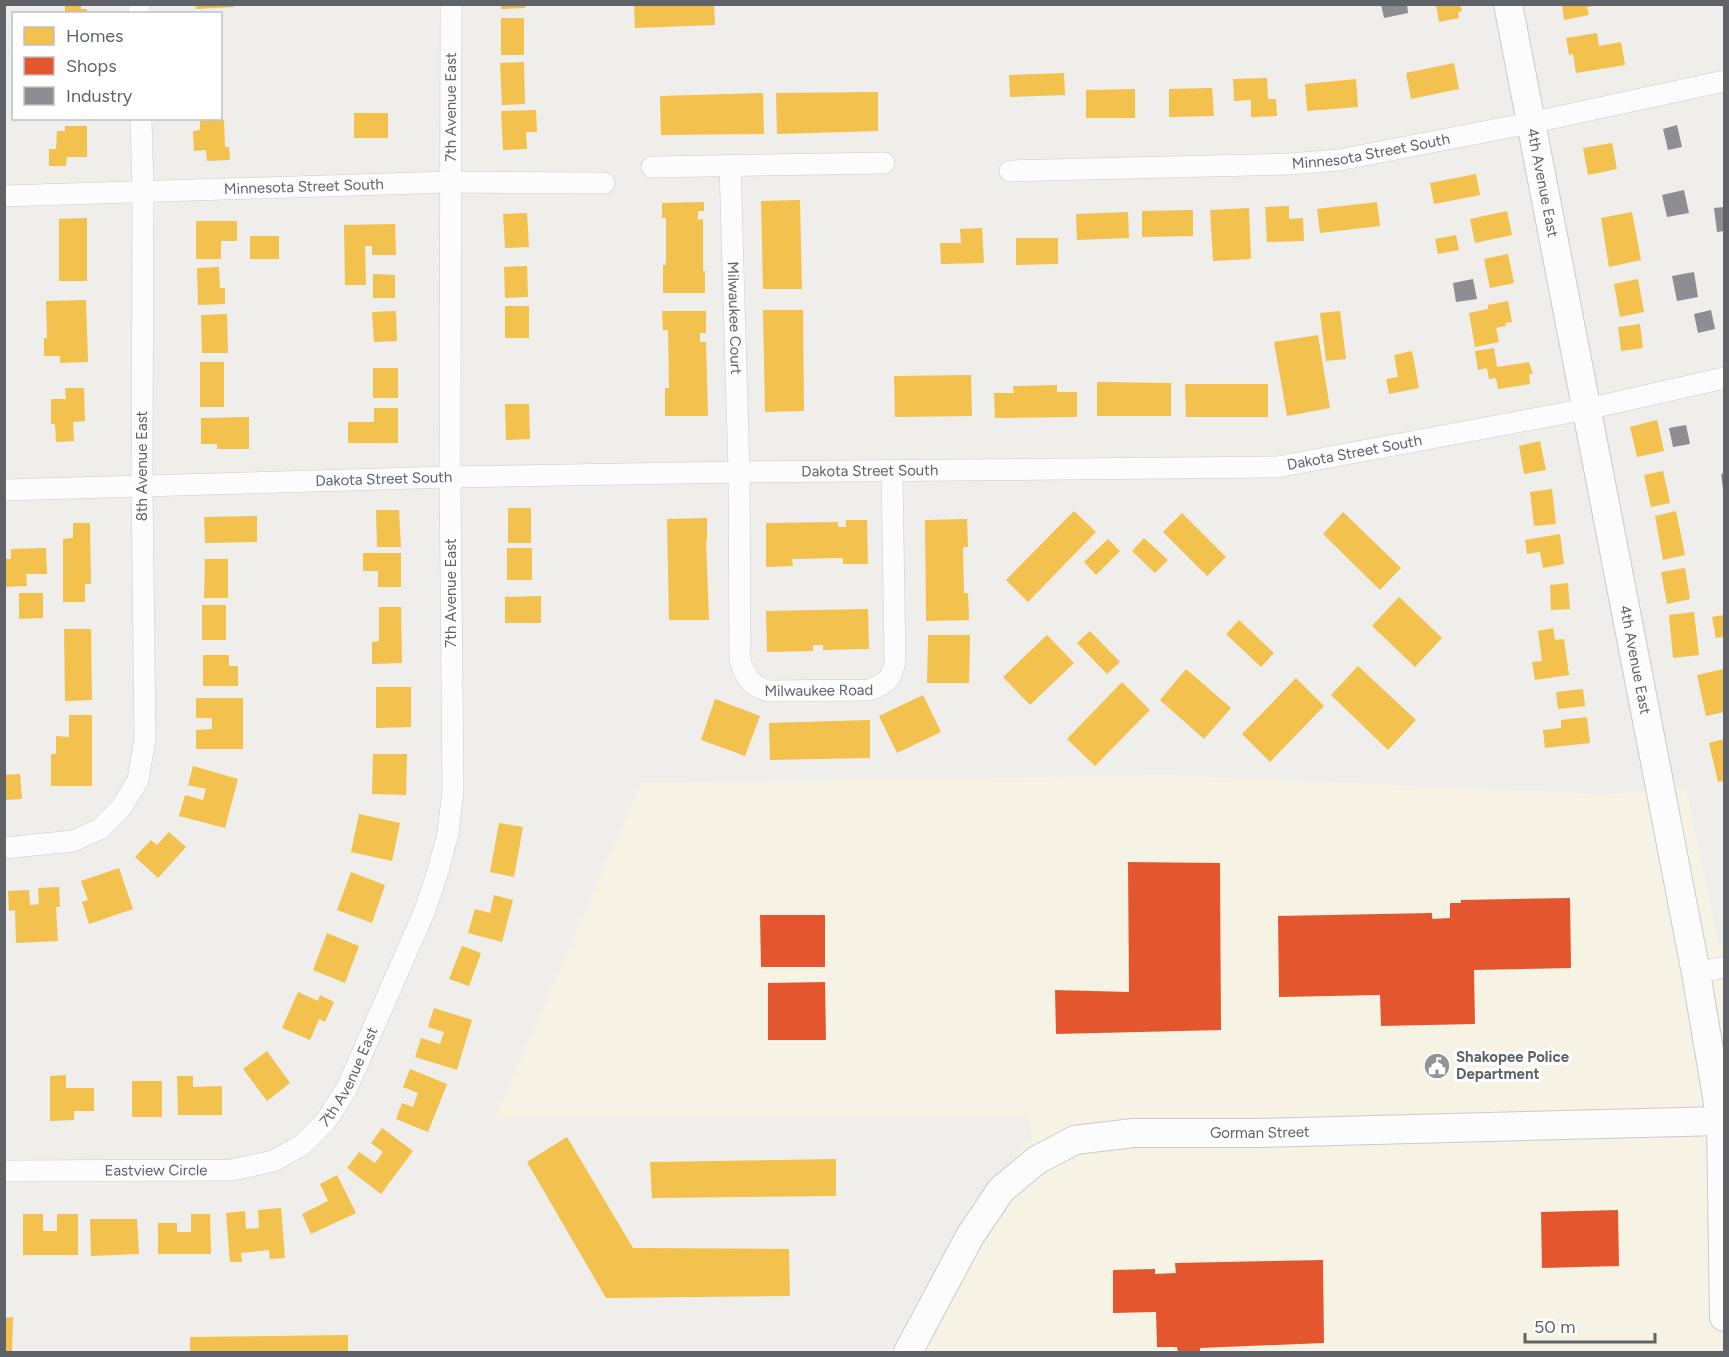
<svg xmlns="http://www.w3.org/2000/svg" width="1729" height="1357" font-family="Figtree,sans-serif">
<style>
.commercial{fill:#f7f3e4}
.homes{fill:#f2c14e}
.shops{fill:#e4572e}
.industry{fill:#8d8d92}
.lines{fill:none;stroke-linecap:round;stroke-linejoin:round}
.street-casing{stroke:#cbcccc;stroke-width:22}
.secondary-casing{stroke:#cacacb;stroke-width:30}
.street{stroke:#fdfcfc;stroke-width:21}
.secondary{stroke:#fdfcfc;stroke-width:28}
.labels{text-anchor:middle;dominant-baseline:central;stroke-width:6;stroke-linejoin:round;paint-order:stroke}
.street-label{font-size:15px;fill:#5f6368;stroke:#fff}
.poi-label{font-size:15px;font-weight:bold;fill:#5f6368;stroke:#fff;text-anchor:start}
</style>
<rect width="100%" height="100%" fill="#efeeea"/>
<!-- commercial -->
<path class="commercial" d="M1169,775L1601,794L1686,789L1719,945L1724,944V1352H889L971,1203L1032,1139L1030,1118H495L641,783Z"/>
<!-- homes -->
<path class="homes" d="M65,4H81V9H87V14H65Z
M195,4H234V7L196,9Z
M501,4H525V8L501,9Z
M714,4L715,25L635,28L634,5Z
M1436,4H1460L1462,11L1458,12L1459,18L1439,22Z
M1562,4H1593V6L1587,7L1589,15L1564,20Z
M501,18H524V55H501Z
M1597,33L1599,46L1621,42L1625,65L1576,73L1573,54L1569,55L1566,38Z
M524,62L525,104L502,105L500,63Z
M1454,63L1459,89L1411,99L1406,73Z
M1064,73L1065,95L1010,97L1009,75Z
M1267,78L1268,99H1276L1277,116L1251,117V100L1234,101L1233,79Z
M1356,79L1358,107L1307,111L1305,84Z
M1212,88L1214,116L1169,117V89Z
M1135,89V118H1086V90Z
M878,92V131L777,134L776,93Z
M763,93L764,134L661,135L660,96Z
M536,110L537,132H526L527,149L503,150L501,111Z
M354,113H388V138H354Z
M224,120L225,147H229L230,160L207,161L206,150L194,151L193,131L200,130V121Z
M65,126H87V157H67L66,166H49V149H56L57,131H65Z
M1612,143L1617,169L1588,175L1583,148Z
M1476,174L1480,195L1434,204L1430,183Z
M800,200L802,289H763L761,201Z
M704,202V211H698V220L703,219V271H705V293H663V265H666V218H662V203Z
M1377,202L1380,226L1320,233L1317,209Z
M1289,206V219L1303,218L1304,241L1267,242L1265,207Z
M1249,208L1251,259L1213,261L1210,210Z
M1193,210V236L1142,237V211Z
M1507,211L1512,235L1475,243L1470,219Z
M1128,212L1129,238L1077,240L1076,214Z
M1632,212L1641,260L1609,267L1601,218Z
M527,213L529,247L505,248L503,214Z
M87,218V281H59V219Z
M196,221H237V241H221V259H196Z
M395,224L396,255H372V246H365L366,285H345L344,225Z
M982,228L984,263L941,264L940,243H961L960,229Z
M1456,235L1459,250L1438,254L1435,239Z
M250,236H279V259H250Z
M1016,238H1058V264L1016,265Z
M1508,254L1514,283L1490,288L1484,259Z
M527,266L528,297L505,298L504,267Z
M219,267L220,288H225V304L198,305L197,268Z
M373,274L395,275V298H373Z
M1638,279L1644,312L1620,317L1614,284Z
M86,300L88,362L60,363V356H44V338H47L46,301Z
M1508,301L1512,322L1505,323L1506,326L1496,328L1499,342L1475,347L1469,313L1488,309V305Z
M505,306H529V338H505Z
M763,310H803L804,411L765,412Z
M396,311L397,341L374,342L372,312Z
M662,311H706V333H700V342H706L708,416H665V388H669L668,330H663Z
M1340,311L1346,359L1326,361L1320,313Z
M227,314L228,353H202L201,315Z
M1640,324L1643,348L1621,351L1618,327Z
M1318,335L1330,408L1287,416L1274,342Z
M1494,348L1497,367L1529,362L1533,374H1529L1530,384L1498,389L1496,378L1489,379L1487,368L1478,370L1475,351Z
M1412,351L1419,388L1389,394L1386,379L1398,377L1394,355Z
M200,362H224V407H200Z
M373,368H398V398H373Z
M971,375L972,416L895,417L894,376Z
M1097,382L1171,383V416H1097Z
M1185,384H1268V417H1186Z
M1057,385V392H1077V417L995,418L994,393H1014L1013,386Z
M65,388H84L85,421L73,422L74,441L56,442L55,424H51V399H66Z
M505,404H529L530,439L506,440Z
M374,408H398V443H348V422H374Z
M249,417V449H217V444H201V418Z
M1657,420L1664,451L1637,457L1630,427Z
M1540,441L1546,470L1524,474L1519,446Z
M1663,471L1670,503L1651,507L1644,475Z
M1552,489L1556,524L1534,526L1530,492Z
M508,508H531V543H508Z
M376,510H399L401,547H377Z
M1074,511L1096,532L1028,602L1006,580Z
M1676,511L1685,555L1663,560L1655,516Z
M1343,512L1401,568L1380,590L1323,534Z
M1182,513L1226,557L1207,576L1163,532Z
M257,516V542L205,543L204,517Z
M707,518V540H706L709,620H669L667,519Z
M967,519L968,547H963L964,593H968L969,620L926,621L925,520Z
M846,520H867L868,564H843V558L792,559L793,566L766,567V523L838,522V527H846Z
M73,523H90L91,584H85V602H63V539L73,538Z
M1560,534L1564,564L1543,568L1540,552L1527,554L1525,540Z
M1144,538L1168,560L1155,573L1132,551Z
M1108,539L1120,551L1096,575L1084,562Z
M46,548L47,574H26L27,586L4,587V559H11V549Z
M507,548H532V580H507Z
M363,553H401V587H378V571H363Z
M205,559H228V598H204Z
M1685,568L1690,599L1667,604L1661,572Z
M1568,583L1570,609L1551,610L1550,585Z
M19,593H43V618L19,619Z
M541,596V623H505V597Z
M1399,597L1442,638L1415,667L1372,626Z
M202,605H226V640H202Z
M379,607H401L402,663L372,664V642L379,641Z
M868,609L869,649L823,650V645H813V651L767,652L766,611Z
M1694,612L1699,655L1673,658L1669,615Z
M1724,615V637L1716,638L1712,617Z
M1239,620L1274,653L1261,667L1226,634Z
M1553,628L1555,640L1564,639L1569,675L1535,680L1532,662L1542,661L1538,631Z
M64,629H91L92,700L65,701Z
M1090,631L1120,662L1107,674L1077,643Z
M928,635H970L969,683H927Z
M1047,635L1074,663L1030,705L1003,677Z
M203,655H229V666H238V686H203Z
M1358,666L1416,720L1388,750L1331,695Z
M1186,669L1231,708L1204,739L1160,700Z
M1724,669V712L1706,716L1697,675Z
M1296,678L1324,706L1270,762L1242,734Z
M1122,682L1150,710L1095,766L1067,739Z
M376,687H411V727L376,728Z
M1583,689L1585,706L1558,709L1556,692Z
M923,695L941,732L897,753L879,716Z
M196,698H243V749H196V730L212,729V718H196Z
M715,699L760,716L745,756L701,740Z
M69,715H92V786H51V754H56V736L69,737Z
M1587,717L1590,743L1545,748L1543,730L1561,728V720Z
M870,720V758L770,760L769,723Z
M1724,739V781L1718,782L1709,743Z
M373,754H407L406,795L372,794Z
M193,766L238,779L225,828L179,816L185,795L203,800L206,789L188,785Z
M20,774L22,799L4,800V775Z
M359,814L400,823L392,861L351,852Z
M499,823L523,827L514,877L490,872Z
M169,832L186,847L158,878L135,857L151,840L157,845Z
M119,868L133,909L89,924L82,902L88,900L81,881Z
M351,872L385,885L372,923L337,910Z
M59,887L60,907H56L58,941L16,943L15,910L9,911L8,891L29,890L30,905L39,904L38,888Z
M494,895L513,900L502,942L468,933L475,909L490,913Z
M327,933L359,946L345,983L313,970Z
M462,946L481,953L469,986L449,979Z
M298,992L318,1001L320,995L334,1002L325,1022L319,1019L310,1040L282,1028Z
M434,1008L472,1020L457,1070L415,1057L421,1038L440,1044L444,1032L428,1027Z
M267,1051L290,1083L267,1101L243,1069Z
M410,1069L447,1084L428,1132L396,1119L402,1103L413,1107L418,1093L403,1087Z
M66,1075V1088H94V1111H74V1120L50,1121V1076Z
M177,1076H193V1087L222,1086V1115H178Z
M132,1081H162V1117H132Z
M382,1128L413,1151L381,1194L347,1168L359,1152L375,1163L383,1152L371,1143Z
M567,1137L633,1248L789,1249L790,1296L606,1298L527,1162Z
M836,1159V1196L652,1198L650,1162Z
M337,1175L356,1213L311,1234L302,1214L328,1201L320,1184Z
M281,1208L285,1258L270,1259L269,1250L241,1253L242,1262H230L226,1213L245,1211L246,1229L259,1228L258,1210Z
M23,1214H43V1231H57V1214H78V1255H23Z
M191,1214H210L211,1254H158V1223H177V1232H191Z
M90,1219H137L139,1254L91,1256Z
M13,1317L12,1352H4V1318Z
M348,1335V1352H190V1337Z"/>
<!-- shops -->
<path class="shops" d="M1128,862L1220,863L1221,1030L1056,1034L1055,990L1129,992Z
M1570,898L1571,968L1474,970L1475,1024L1381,1026L1380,995L1279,997L1278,916L1432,913V919L1450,918V903H1461V900Z
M760,915H825V967H761Z
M825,982L826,1040H768V983Z
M1618,1210L1619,1266L1542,1268L1541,1212Z
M1323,1260L1324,1343L1200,1348V1352H1178L1177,1347H1157L1156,1312L1113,1313V1270L1155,1269V1274L1176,1273L1175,1263Z"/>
<!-- industry -->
<path class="industry" d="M1381,4H1407L1408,13L1384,18Z
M1677,125L1682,147L1668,150L1663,129Z
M1684,190L1689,213L1667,217L1662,195Z
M1724,207V231L1717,232L1714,208Z
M1694,272L1698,297L1677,301L1672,276Z
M1473,279L1477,299L1456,302L1453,283Z
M1711,310L1715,329L1698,333L1694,314Z
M1686,425L1690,444L1673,447L1669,428Z
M1724,473V488L1723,489L1721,474Z"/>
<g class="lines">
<defs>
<g id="street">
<path d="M139,4V14"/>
<path id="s1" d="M730,165L739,472L740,660C745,677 751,686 768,691L869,690C887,683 891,680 895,662L892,472"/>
<path d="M652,167L884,163"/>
<path id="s2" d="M1010,171L1290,164L1339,160L1530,123L1724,81"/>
<path id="s3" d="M4,196L450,182L604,183"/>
<path id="s4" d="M4,490L450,477L739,472L1277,467L1587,409L1724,378"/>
<path d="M4,848L73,841L100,829L121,808L138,780L145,739L142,485L143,192L141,118"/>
<path d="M1696,973L1724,967"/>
<path id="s5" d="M4,1171L232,1170L273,1161L302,1145L326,1121L347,1088L425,910L438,871L448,833L453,789L450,477L451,4"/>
</g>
<g id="secondary">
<path id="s6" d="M1508,4L1696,973L1721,1121L1724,1317"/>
<path id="s7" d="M908,1352L970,1236L1001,1190L1037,1160L1075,1140L1133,1133H1258L1721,1121"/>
</g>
</defs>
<!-- street casing -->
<use href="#street" class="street-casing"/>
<!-- secondary casing -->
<use href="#secondary" class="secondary-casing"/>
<!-- street -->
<use href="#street" class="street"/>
<!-- secondary -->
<use href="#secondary" class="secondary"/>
</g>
<!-- icons -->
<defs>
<symbol id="civic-disc" viewBox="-11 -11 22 22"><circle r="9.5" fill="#919496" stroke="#fff"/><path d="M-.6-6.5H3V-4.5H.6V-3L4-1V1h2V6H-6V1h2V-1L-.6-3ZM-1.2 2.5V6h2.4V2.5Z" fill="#fff"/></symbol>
</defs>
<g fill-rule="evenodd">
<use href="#civic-disc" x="1422" y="1051" width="30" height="30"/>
</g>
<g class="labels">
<!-- street labels -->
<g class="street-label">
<text stroke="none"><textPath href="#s5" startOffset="1377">7th Avenue East</textPath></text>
<text stroke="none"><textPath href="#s2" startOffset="362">Minnesota Street South</textPath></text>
<text stroke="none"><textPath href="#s6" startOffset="182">4th Avenue East</textPath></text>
<text stroke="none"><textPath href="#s3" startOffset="300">Minnesota Street South</textPath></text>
<text stroke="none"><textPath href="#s1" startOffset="153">Milwaukee Court</textPath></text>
<text stroke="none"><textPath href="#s4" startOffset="1352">Dakota Street South</textPath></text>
<text transform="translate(142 466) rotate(-90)">8th Avenue East</text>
<text stroke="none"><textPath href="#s4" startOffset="866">Dakota Street South</textPath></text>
<text stroke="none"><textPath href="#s4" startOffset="380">Dakota Street South</textPath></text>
<text transform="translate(451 593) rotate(-90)">7th Avenue East</text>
<text stroke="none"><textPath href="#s6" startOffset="668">4th Avenue East</textPath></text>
<text stroke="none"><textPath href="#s1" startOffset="590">Milwaukee Road</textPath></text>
<text stroke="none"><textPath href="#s5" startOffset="387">7th Avenue East</textPath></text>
<text stroke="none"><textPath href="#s7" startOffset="462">Gorman Street</textPath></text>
<text stroke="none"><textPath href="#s5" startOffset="152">Eastview Circle</textPath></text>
</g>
<!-- poi labels -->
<g class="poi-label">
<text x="1456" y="1057">Shakopee Police<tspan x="1456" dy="17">Department</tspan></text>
</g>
</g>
<!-- border -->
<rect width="1729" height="1357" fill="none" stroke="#5f6368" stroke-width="12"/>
<!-- legend -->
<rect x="12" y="12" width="210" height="108" fill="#ffffff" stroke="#bfc1c3" stroke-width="1.5"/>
<rect x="24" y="27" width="30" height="18" fill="#f2c14e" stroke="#bfc1c3" stroke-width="1.5"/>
<text x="66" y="42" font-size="18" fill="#5f6368">Homes</text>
<rect x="24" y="57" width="30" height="18" fill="#e4572e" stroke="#bfc1c3" stroke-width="1.5"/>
<text x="66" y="72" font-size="18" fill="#5f6368">Shops</text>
<rect x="24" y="87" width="30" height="18" fill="#8d8d92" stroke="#bfc1c3" stroke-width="1.5"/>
<text x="66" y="102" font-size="18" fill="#5f6368">Industry</text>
<!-- scale -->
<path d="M1525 1333v9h130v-9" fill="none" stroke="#5f6368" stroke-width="3"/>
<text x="1534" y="1333" font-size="18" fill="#5f6368" stroke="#ffffff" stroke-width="4.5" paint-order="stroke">50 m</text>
</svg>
